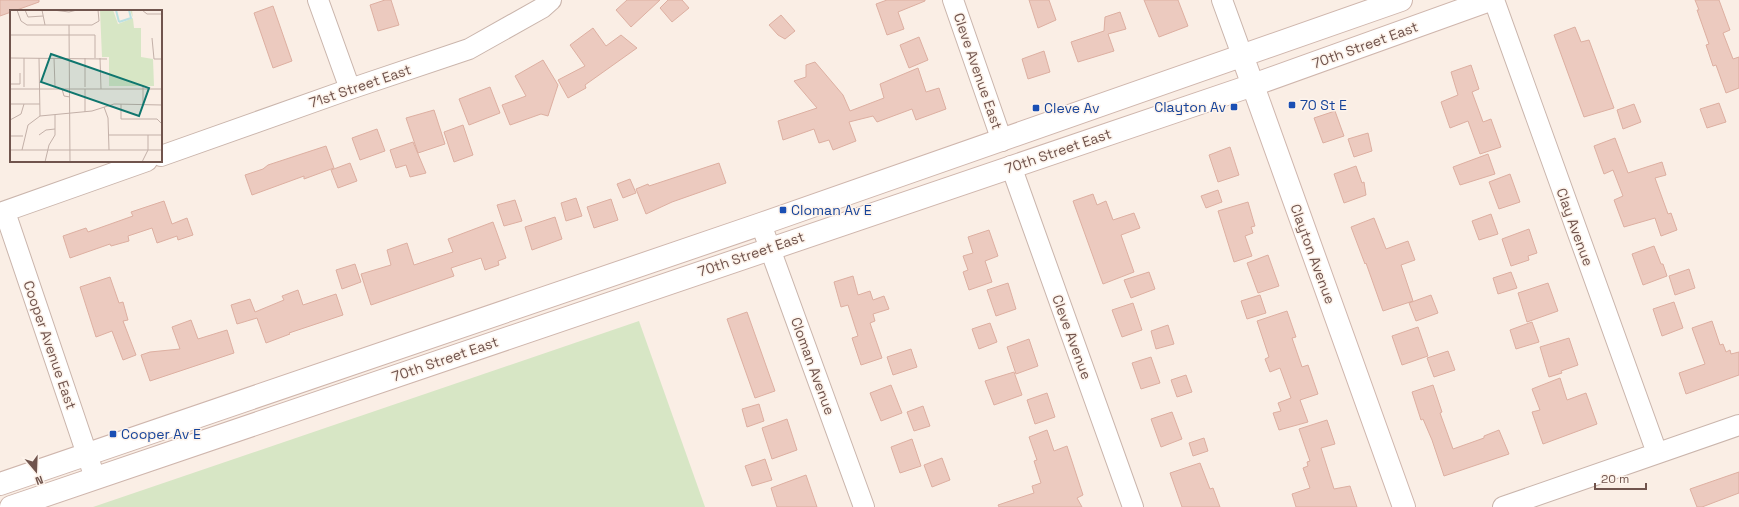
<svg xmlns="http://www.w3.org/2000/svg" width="1739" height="507" font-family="'Space Grotesk',sans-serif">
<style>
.green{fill:#d7e6c5}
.building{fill:#eccabf;stroke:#ddafa1}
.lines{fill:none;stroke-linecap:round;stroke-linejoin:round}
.street-casing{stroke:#cab5ac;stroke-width:22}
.secondary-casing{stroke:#cfb6ad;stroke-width:24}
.street{stroke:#fff;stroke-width:20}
.secondary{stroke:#fff;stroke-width:22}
.transit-dot{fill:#1a4fb4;stroke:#fdf3eb;stroke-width:1.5}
.labels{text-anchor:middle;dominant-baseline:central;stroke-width:3;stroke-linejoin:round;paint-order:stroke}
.street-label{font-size:14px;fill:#70544d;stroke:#fdf3eb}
.transit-label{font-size:14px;fill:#164399;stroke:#fdf3eb;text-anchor:start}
.inset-river{fill:none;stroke:#bbe1e1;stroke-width:2}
.inset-road{fill:none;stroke:#c3b0a8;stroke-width:1}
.view{fill:#0f766e;fill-opacity:0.15;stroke:#0f766e;stroke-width:2}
.inset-edge{fill:none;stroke:#70544d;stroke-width:2}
</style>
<rect width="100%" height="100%" fill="#faeee5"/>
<!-- green -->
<path class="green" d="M639,321L705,507H93Z"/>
<!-- building -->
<path class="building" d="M0,0H39V2L0,16Z
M385,0H391L399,25L378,31L370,5Z
M627,0H660L631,27L616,10Z
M668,0H682L689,8L672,22L660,8Z
M887,0H925V1L898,12L904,29L887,35L876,4Z
M1029,0H1049L1056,20L1038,28Z
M1144,0H1178L1188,26L1159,37Z
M1695,0H1719L1730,30L1723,33L1733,59L1739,57V88L1726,93L1716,65L1713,66L1706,45L1709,44L1697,10H1699Z
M273,6L292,61L273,68L254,13Z
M1120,12L1126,29L1108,34L1114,51L1078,62L1071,42L1104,31L1105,17Z
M781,15L795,31L785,39L778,35L769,25Z
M1575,27L1581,42L1589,40L1614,108L1584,117L1554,35Z
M593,28L606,46L621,35L637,48L585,85L586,88L568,98L558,80L585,66L570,45Z
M919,37L928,60L909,68L900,45Z
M1044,51L1050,72L1028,79L1022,59Z
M543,60L558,85L548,116L541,114L510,125L502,105L526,96L515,76Z
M815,62L843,95L850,111L884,98L880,84L918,68L926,92L939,88L946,109L916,120L912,109L877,122L873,116L849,122L856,141L833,150L829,140L819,143L814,129L783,140L778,121L817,108L794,81L806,77V65Z
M1471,65L1479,89L1472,92L1483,122L1491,119L1501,147L1480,154L1468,121L1450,128L1441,102L1458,95L1451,72Z
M490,87L500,113L469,125L459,99Z
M1719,103L1726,122L1707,128L1700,109Z
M1634,104L1641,122L1623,129L1617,110Z
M434,110L445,144L418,153L406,118Z
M1335,111L1344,136L1323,143L1314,118Z
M463,125L473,155L454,162L444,132Z
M377,129L385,151L360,160L352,138Z
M1368,133L1372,151L1354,157L1348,139Z
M1615,138L1628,173L1662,162L1666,175L1655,178L1668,214L1671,213L1677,230L1661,236L1655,218L1624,227L1614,200L1623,196L1613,170L1604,174L1594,146Z
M413,142L426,173L410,177L406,165L396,168L390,150Z
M326,146L334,168L304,179V176L252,195L245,175L263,169L268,165Z
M1230,147L1239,175L1218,182L1209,155Z
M1488,154L1495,174L1460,185L1453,167Z
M350,163L357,181L338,188L331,170Z
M719,163L726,183L672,202L646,214L636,189L648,184L649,186Z
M1356,166L1362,183L1364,182L1366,195L1344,203L1334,174Z
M1510,174L1520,202L1499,209L1489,182Z
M630,179L636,193L623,198L617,184Z
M1218,190L1222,202L1206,208L1201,196Z
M1093,194L1097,205L1106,201L1113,220L1134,213L1140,228L1121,235L1134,272L1103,284L1073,201Z
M576,198L582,216L566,221L561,203Z
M611,199L618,220L594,228L587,207Z
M515,200L522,221L504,226L497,205Z
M164,201L172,224L187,218L193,235L178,240L177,236L157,243L152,228L128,236L129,241L111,246L110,244L70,258L63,236L86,228L88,232L133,216L131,212Z
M1248,202L1255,226L1251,227L1253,233L1245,236L1252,256L1234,262L1218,211Z
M1491,214L1498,234L1479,240L1472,221Z
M555,217L562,239L532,250L525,227Z
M1374,218L1386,249L1408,241L1415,260L1401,265L1413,301L1383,311L1366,263L1365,264L1351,227Z
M493,222L506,258L498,261L499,265L485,270L481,258L451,268L454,276L371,305L361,274L391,265L387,250L407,243L414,265L453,252L448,239Z
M1529,229L1537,253L1528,256L1529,260L1511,266L1502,239Z
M989,230L998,256L985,261L992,282L969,290L963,272L968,270L963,256L973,253L968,237Z
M1654,246L1661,264H1663L1667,276L1643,285L1632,254Z
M1268,255L1279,286L1258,293L1247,263Z
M355,264L361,282L342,289L336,270Z
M1689,269L1695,288L1675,295L1669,276Z
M1149,272L1155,289L1131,298L1124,280Z
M1511,272L1517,288L1498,294L1493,278Z
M853,276L858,295L870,291L873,300L884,296L889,309L873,314L875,321L870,323L882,358L861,365L852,338L858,336L848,305L841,307L834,282Z
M110,277L119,303L123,302L128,320L123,321L136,355L123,360L112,331L96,337L80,287Z
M1008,283L1016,309L996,316L987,290Z
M1548,283L1558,311L1527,322L1518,293Z
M298,290L303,305L336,294L343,315L289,333L290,334L266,343L257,318L237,324L231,305L250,299L255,312L284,300L282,296Z
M1260,295L1266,313L1247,319L1241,301Z
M1431,295L1438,313L1416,321L1409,303Z
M1674,302L1683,328L1662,336L1653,309Z
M1133,303L1142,330L1122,337L1112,310Z
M1287,311L1296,337L1292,338L1302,367L1308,365L1318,394L1300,400L1308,422L1279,430L1273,413L1281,411L1278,403L1291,398L1280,368L1270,372L1265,359L1269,357L1257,321Z
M747,312L775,391L755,398L727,319Z
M191,320L198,339L227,330L234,353L150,381L141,355L150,352L180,349L172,327Z
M1712,321L1720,345L1723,344L1726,352L1730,350L1731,354L1739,352V375L1686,394L1679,373L1705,364L1692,328Z
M1532,322L1539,342L1516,349L1510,330Z
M990,323L997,342L979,349L972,329Z
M1168,325L1174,344L1156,349L1151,331Z
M1418,327L1428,356L1402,365L1392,336Z
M1569,338L1578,365L1561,371L1562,373L1549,377L1540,347Z
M1029,339L1038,366L1016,374L1007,347Z
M911,349L917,367L893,375L887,357Z
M1448,351L1455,370L1434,377L1427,358Z
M1151,357L1160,383L1141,389L1132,363Z
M1014,372L1022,395L994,405L985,381Z
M1186,375L1192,392L1177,397L1171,380Z
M1560,378L1567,400L1586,393L1597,424L1543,444L1532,412L1540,410L1532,389Z
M891,385L902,413L881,421L870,393Z
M1433,385L1442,412L1440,413L1453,449L1484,438V436L1499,430L1509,454L1444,476L1432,440L1423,419L1421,420L1412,392Z
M1047,393L1055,417L1035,424L1027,400Z
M759,404L764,421L747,427L742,409Z
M923,406L930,426L914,431L907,412Z
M1172,412L1182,439L1161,447L1151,419Z
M787,419L797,450L772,459L762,428Z
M1327,420L1335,444L1321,448L1334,489L1350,486L1357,507H1296L1292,494L1310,488L1303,468L1308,466L1307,462L1310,461L1299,429Z
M1047,430L1054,451L1067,446L1083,495L1077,498L1082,507H999L998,505L1034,493L1032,486L1041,483L1034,461L1037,460L1029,437Z
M1204,438L1208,451L1193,456L1189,443Z
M912,439L921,466L900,473L891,447Z
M942,458L950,480L932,487L924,465Z
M765,459L772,480L752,486L745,466Z
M1200,463L1210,489L1213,488L1220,507H1182L1170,473Z
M1739,472V493L1702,507H1697L1690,489Z
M806,475L817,507H777L771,488Z"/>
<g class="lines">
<defs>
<path id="street" d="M318,0L350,89
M953,0L1002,141
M1222,0L1242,55
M1494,0L1657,453
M161,156L350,89L469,49L542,8L551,0
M1011,166L1133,507
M5,212L95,478
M0,213L147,161
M761,224L864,507
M1503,507L1739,425"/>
<path id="secondary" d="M1242,55L1404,507
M0,484L761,224L1401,0
M11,507L1253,85L1490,0"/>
</defs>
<!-- street casing -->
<use href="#street" class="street-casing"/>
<!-- secondary casing -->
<use href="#secondary" class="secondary-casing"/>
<!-- street -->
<use href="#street" class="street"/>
<!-- secondary -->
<use href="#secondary" class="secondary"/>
</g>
<!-- markers -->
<g class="transit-dot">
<rect x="1288" y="101" width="8" height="8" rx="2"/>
<rect x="1230" y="103" width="8" height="8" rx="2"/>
<rect x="1032" y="104" width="8" height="8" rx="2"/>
<rect x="779" y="206" width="8" height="8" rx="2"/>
<rect x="109" y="430" width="8" height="8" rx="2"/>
</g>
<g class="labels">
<!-- street labels -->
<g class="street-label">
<text transform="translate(1365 45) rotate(-20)">70th Street East</text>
<text transform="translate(978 71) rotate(71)">Cleve Avenue East</text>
<text transform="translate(360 86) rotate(-19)">71st Street East</text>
<text transform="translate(1058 151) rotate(-19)">70th Street East</text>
<text transform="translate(1575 227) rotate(70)">Clay Avenue</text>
<text transform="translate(751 254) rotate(-19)">70th Street East</text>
<text transform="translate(1313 254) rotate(70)">Clayton Avenue</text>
<text transform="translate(1072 337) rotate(70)">Cleve Avenue</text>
<text transform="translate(50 345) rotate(71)">Cooper Avenue East</text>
<text transform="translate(445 359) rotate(-19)">70th Street East</text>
<text transform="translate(813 366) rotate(70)">Cloman Avenue</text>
</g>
<!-- transit labels -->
<g class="transit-label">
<text x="1300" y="105">70 St E</text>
<text x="1226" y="107" text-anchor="end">Clayton Av</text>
<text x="1044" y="108">Cleve Av</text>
<text x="791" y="210">Cloman Av E</text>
<text x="121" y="434">Cooper Av E</text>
</g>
</g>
<!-- overview -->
<g transform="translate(10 10)">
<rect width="152" height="152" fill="#faeee5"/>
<path d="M90,0H103L108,14L123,8L120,0H122L124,18H131V47L143,49L144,76H99V47H92Z" fill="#d7e6c5"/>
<path class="inset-river" d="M106,0L109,12M109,12L121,8L119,0"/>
<path class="inset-road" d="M7,0L11,11L17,15H82L89,11L88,0M15,0L18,7L33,6M32,0L35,15M43,0L59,2L67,0M132,0L137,4H152M59,15L60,152M0,25H85V48M142,28L144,49H152M0,48L97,49M14,48V77M29,48L30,106M44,48L45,77M75,48V77M90,48L91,79M152,49V79M0,74H10V63M0,79H152M52,79L54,86L60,87M75,79V102M0,94H30M133,94V77M94,97L98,108L99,140M0,110L11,104L14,94M29,125L36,120L45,119M99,125H152V114L147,109H111V94M0,126H13M0,140H152M12,140L18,115L30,106L82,101L104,94L152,95M35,152L39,135L45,125V105M132,152L138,140V125"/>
<path class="view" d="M41,44L139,78L129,106L31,72Z"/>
<rect width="152" height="152" class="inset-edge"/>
</g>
<!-- north arrow -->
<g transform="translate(36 471) rotate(161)" stroke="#fdf3eb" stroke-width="3" paint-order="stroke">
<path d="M0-3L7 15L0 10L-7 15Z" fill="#70544d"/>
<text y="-6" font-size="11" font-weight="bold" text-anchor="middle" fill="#70544d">N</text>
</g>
<!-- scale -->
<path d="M1595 483v6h51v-6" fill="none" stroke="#70544d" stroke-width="2"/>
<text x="1601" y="483" font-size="12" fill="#70544d" stroke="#fdf3eb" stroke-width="3" paint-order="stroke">20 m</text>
</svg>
